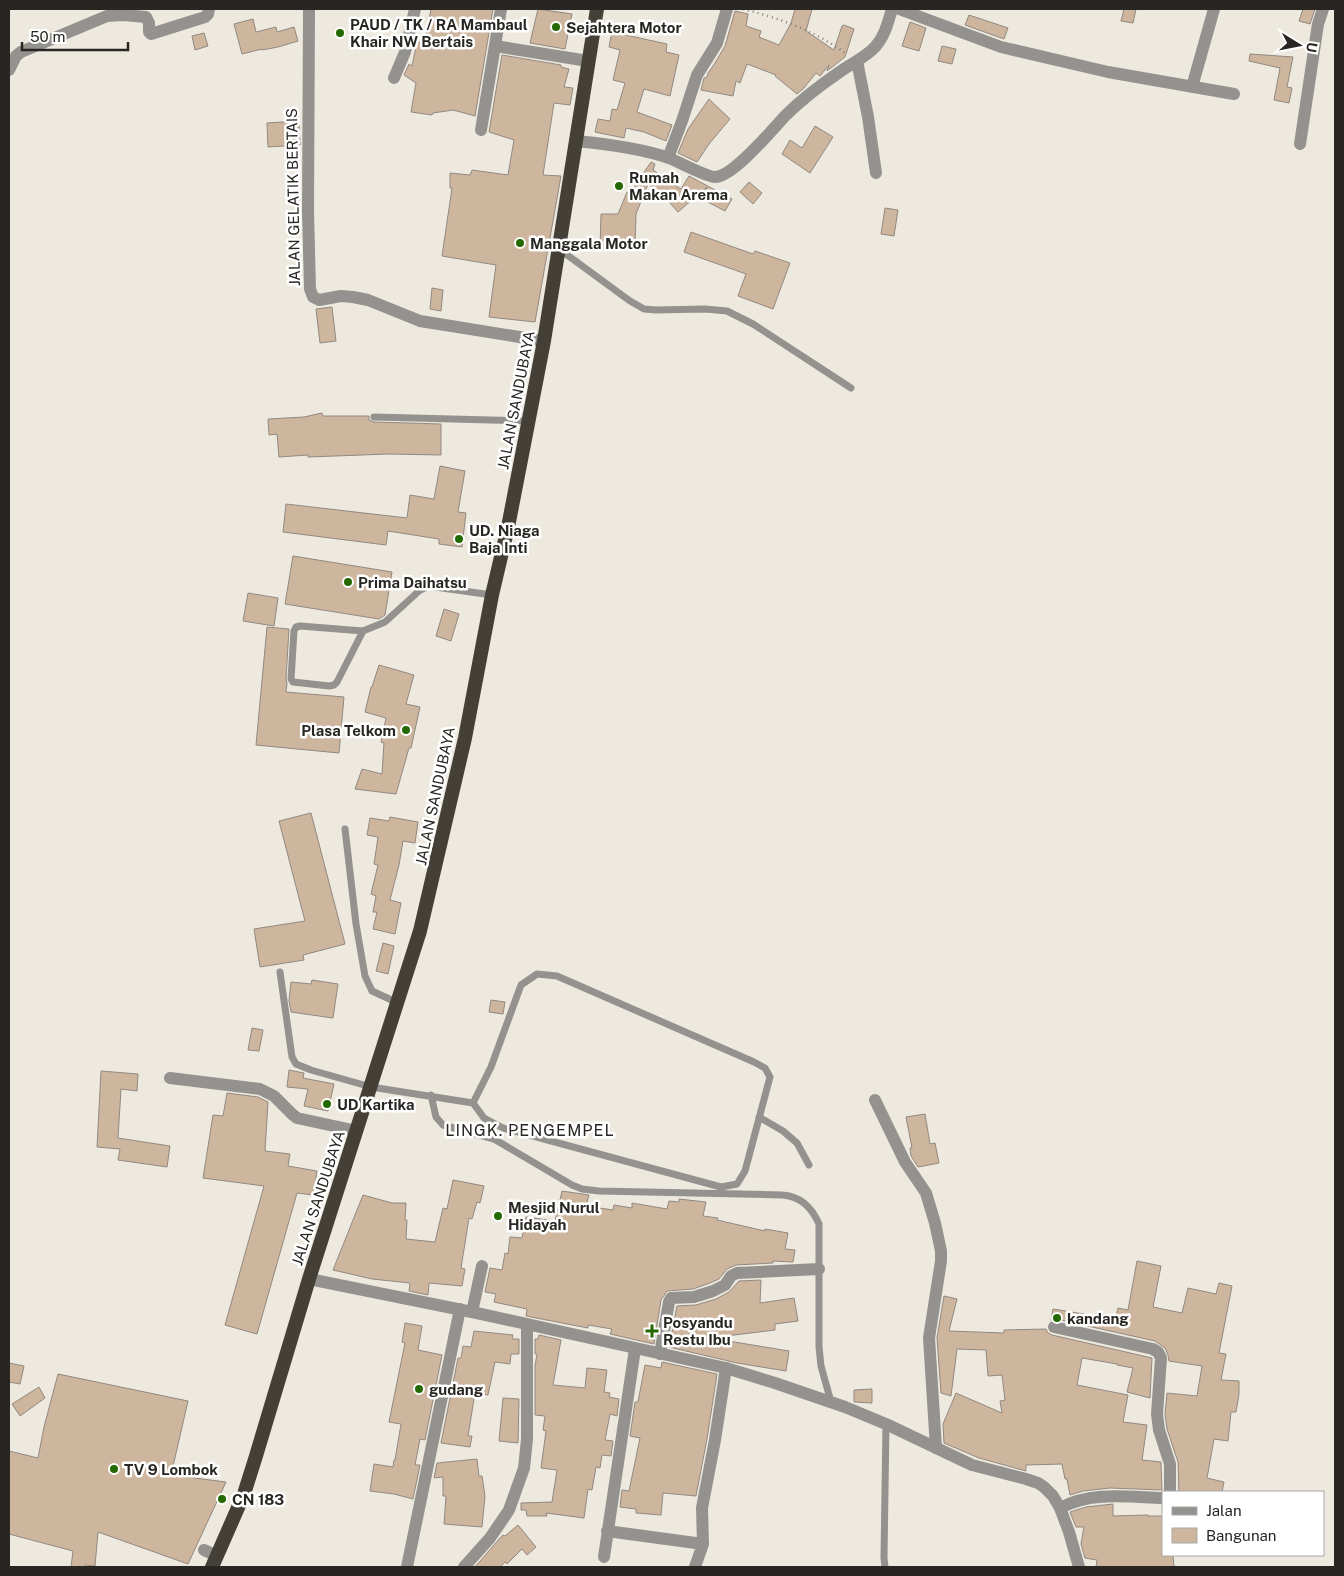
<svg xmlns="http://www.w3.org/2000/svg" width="1344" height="1576" font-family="'Public Sans',sans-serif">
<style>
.building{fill:#ceb59e;stroke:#918981}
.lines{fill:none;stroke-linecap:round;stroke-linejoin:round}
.path{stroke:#87847d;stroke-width:2.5;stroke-dasharray:1 4;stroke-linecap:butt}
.service{stroke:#94928e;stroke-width:7}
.minor{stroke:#94928e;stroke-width:12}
.tertiary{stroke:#94928e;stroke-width:12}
.trunk{stroke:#444038;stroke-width:14}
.poi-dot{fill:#246900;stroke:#fff;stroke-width:2}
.labels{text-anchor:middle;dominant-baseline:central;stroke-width:5;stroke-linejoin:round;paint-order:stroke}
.poi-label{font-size:15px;font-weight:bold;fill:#282622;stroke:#fff;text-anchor:start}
.street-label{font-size:15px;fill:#282622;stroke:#fff}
.neighbourhood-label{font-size:16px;letter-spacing:1px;fill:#282622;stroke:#fff}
</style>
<rect width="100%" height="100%" fill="#ede9de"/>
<!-- building -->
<path class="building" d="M431,9H493L475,116L453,110L433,113L432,115L411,112L416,83L404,75L409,64L412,66L417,42L425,43Z
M538,9L572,14L565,49L530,43Z
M795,9H812L806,31L834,50L842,26L844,25L854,29L845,57L827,71L829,65L820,76L816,73L804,88L797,94L775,76L776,75L747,64L740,83L736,81L733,96L701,90L704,78L707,77L708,73L715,63L725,46L735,11L748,14L746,26L761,31L759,37L779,45L791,23Z
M1124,9H1136L1133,23L1121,21Z
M1303,9H1315L1310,24L1299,21Z
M969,15L1008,28L1004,39L965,25Z
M253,19L256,32L276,27L277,32L294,27L298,41L278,47L262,50V49L242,54L234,24Z
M910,22L926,28L919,51L902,46Z
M612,32L667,44L666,52L679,55L670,96L644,89L637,112L672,125L666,141L644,132L626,128L624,138L595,132L598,119L610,121L612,109L617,110L625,83L613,80L620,50L609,47Z
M204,33L208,46L195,50L192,36Z
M942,46L956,49L952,64L938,61Z
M1250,54L1293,57L1287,87L1292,88L1289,103L1274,100L1280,68L1249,61Z
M502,55L561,65V67L569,69L564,87L573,88L570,105L554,103L543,175L561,176L535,322L489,317L496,265L442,256L452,188H450V173L470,175L472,170L508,175L514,140L489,132Z
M709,99L730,119L709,144L697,162L678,153L688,129Z
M299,121L300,145L268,147L267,123Z
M815,126L833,137L810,173L782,154L790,140L802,148Z
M651,162L655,164L653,170L681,189L689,176L732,199L725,211L702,199L707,187L678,212L660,192L648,184L636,214L635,249L600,248L601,214H618L627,192L630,193Z
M749,182L762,193L753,204L740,192Z
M885,208L898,210L894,236L881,234Z
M691,232L753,254L755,251L790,263L773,309L738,296L746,274L684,252Z
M432,288L443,290L441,311L430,309Z
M332,307L336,341L320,343L316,309Z
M322,413L323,416H369V420L374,422L441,424V455L389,454L308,457V455L279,457L277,434L269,435L268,419L304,417Z
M440,466L465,471L458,512L466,513L462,547L439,544V539L388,531L386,545L283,532L286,504L407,518L410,495L434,499Z
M293,556L392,572L385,615L379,619L285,604Z
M248,593L278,598L274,626L243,621Z
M444,609L459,614L451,641L436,636Z
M267,627L289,629L286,679L287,683L286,692L344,697L339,753L256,745Z
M379,665L414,675L406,704L420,707L411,748H409L396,794L355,789L362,769L382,774L384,743L381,742L386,718L365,712L371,687H372Z
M311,813L345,944L303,955L304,960L260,967L254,929L305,921L279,821Z
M390,817L418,822L415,843L403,841L399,865L390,900L401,903L395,934L373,929L377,912H373L376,896L371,894L378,865L374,864L378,837L367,835L370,818L389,821Z
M383,943L394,946L388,974L376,971Z
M312,980L338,984L333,1018L291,1012L289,1001L291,982L311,984Z
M491,1000L505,1002L503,1014L489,1012Z
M252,1028L263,1030L259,1051L248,1050Z
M289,1070L304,1073L303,1078L334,1084L328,1111L304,1106L308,1089L287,1087Z
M101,1071L138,1074L137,1091L121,1089L118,1138L170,1146L167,1167L118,1160L120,1149L97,1147Z
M227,1093L258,1097L268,1102L265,1151L290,1154L288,1166L317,1171L313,1195L297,1193L257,1334L225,1325L264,1186L203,1178L213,1115L223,1116Z
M925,1114L930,1144L935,1143L939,1163L918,1167L911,1156L910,1148H912L906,1117Z
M453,1180L484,1186L480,1203L477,1202L472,1219L469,1218L461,1268L465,1269L462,1286L429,1283L428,1295L409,1291L410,1283L372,1279L333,1270L363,1195L392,1203H406L405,1220H407L406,1239L435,1242L443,1208L447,1209Z
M562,1191L589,1195L586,1206L613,1210L614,1205L632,1208V1203L667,1209L669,1201L679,1202V1199L706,1202L703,1216L718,1218L717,1220L765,1231V1229L788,1233L785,1249L795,1250L793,1262L773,1261V1263L736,1265L727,1269L719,1279L710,1283L693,1289L667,1291L661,1300L654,1344L610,1334L612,1329L588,1325V1328L526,1316L527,1309L494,1302L496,1294L485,1292L490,1268L502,1270L505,1253L508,1254L510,1237L522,1238L526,1217L555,1221Z
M1137,1261L1161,1266L1153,1307L1182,1313L1188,1288L1216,1294L1219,1283L1232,1286L1219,1353L1226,1354L1221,1380L1239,1381V1394L1236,1412H1231L1228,1441L1214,1439L1207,1478L1224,1482L1222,1492H1179L1178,1462L1167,1429L1165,1414L1167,1393L1197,1396L1202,1366L1169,1361L1168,1355L1165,1348L1155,1341L1056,1319L1051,1320L1053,1309L1096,1316V1313L1116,1316L1118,1308L1128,1310Z
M761,1280L760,1303L794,1298L798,1321L775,1324V1330L710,1338L789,1351L786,1371L737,1363L669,1347L677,1306L696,1305L716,1299L729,1292L739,1281Z
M944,1296L957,1299L949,1331L1004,1333V1330L1046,1329L1048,1333L1052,1335L1152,1358L1150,1398L1127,1392L1133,1368L1117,1365V1364L1082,1358L1077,1385L1128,1395L1123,1422L1147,1425L1142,1460L1161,1462L1162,1490L1110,1488L1083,1491L1070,1495L1067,1479H1065L1062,1464L1026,1465V1471L979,1458L944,1443L943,1424L956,1393L1002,1413L1000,1401L1005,1400L1002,1375L988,1376L986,1350L957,1349L951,1396L941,1393L937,1338Z
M405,1323L422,1326L418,1350L442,1355L425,1440L420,1439L415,1465H420L413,1499L394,1494L370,1491L374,1464L393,1467L394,1460H395L401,1424L389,1422L405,1343L402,1342Z
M474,1331L513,1335L512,1339H519V1354H511L510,1364L495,1362L488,1395L475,1393L468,1436H472L470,1447L441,1443L458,1358H461L463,1346L471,1347Z
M539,1335L561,1340L553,1385L585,1388L587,1368L607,1370L604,1392L610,1393L609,1397L619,1399L617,1416L610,1414L605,1440L613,1441L611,1456L602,1455L600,1468L596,1467L592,1490L588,1489L584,1518L546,1513L547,1516H527L526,1510H521V1503L552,1502L557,1470L541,1468L546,1431L543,1430L545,1416L535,1415V1366L537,1354H535V1339H538Z
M662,1362L717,1374L707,1439L696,1496L663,1493L661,1515L636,1513V1509L620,1507L622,1490L629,1491L640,1438L630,1436L635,1402H638L645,1365L661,1368Z
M9,1363L24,1366L20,1384L9,1382Z
M58,1374L188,1401L171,1475L226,1482L188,1564L98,1532L95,1566L85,1565L87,1567H71L73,1551L9,1534V1451L38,1458L44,1427Z
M39,1387L45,1398L20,1416L12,1404Z
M872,1389V1403L854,1402V1390Z
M503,1398L519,1399L518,1443L499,1441Z
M477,1459L479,1476H482L485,1496L482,1527L444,1524L446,1496H443V1477L434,1478L437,1463Z
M1113,1504V1516L1148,1515V1516H1163V1555H1173L1174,1567H1096L1097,1560L1085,1558L1081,1544L1084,1527H1076L1070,1512L1086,1507Z
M518,1525L536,1547L527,1555L522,1549L507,1564L505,1562L500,1567H475L500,1538L503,1535L505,1536Z"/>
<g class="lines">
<!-- path -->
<path class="path" d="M743,9C779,18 815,31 845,53"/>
<!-- service -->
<path class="service" d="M559,249L630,301L644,309L656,310L705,309L727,311L753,324L851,388
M374,417L528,421
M363,631L337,682L334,685L329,686L293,682L291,679L294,631L296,627L300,626L363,631L385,622L419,591L428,586L492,595
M345,829L356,924L365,976L372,991L398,1003
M280,972L292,1057L296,1064L311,1070L371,1087L473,1103L491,1067L521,985L537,974L557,976L754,1062L765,1068L770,1077L745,1171L737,1184L721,1187L503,1128L484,1118L473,1103
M431,1095L436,1117L443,1125L494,1139L572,1185L582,1189L599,1191L782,1195C801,1196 812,1208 819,1224V1347L821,1366L831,1402
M759,1117L783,1131L797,1143L809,1165
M885,1567L884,1558L886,1424"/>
<!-- minor -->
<path class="minor" d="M309,9L308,211L310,289L313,297L319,300L341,296L353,297L368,300L420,321L544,341
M899,9L1001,47L1108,72L1234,94
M495,46L588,61
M857,61L868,117L876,173
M9,70L16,56L21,52L107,16L123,15L146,17L149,23V32L151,34L205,17L208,14L209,9
M394,78L405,52L415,9
M1192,87L1214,9
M481,130L501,9
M576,141C607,144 640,148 669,158C679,162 707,177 715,177C733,177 772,130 785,116C802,99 822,84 841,71C852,63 866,57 875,47C885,36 888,22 892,9
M1300,144L1318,24L1323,9
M668,158L682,121L697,75L717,43L727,9
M170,1078L260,1089L274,1096L292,1114L297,1118L357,1131
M875,1100L905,1162L926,1193L935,1223L941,1251V1261L929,1338L936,1448
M472,1312L482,1266
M1054,1327L1153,1349L1158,1352L1161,1358L1157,1414L1159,1430L1170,1464V1492
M660,1354L669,1302L671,1298L694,1297L713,1291L725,1285L731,1276L737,1273L819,1269
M1060,1508C1092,1491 1128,1497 1163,1498
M607,1531L703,1544
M204,1550L217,1556
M604,1557L635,1349
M407,1567L460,1309
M464,1567L490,1538L509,1510L524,1468L527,1439V1325
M695,1567L703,1544L702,1508L715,1440L726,1368"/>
<!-- tertiary -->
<path class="tertiary" d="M309,1279L472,1312L726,1368L775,1383L845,1407L886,1424L972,1465L1026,1479L1038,1483L1044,1487L1053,1496L1060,1508L1069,1532L1079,1567"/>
<!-- trunk -->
<path class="trunk" d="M212,1567L244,1494L256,1456L309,1279L420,931L465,738L492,595L508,527L544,341L597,9"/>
</g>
<!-- markers -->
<g class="poi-dot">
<circle cx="556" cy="27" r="5"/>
<circle cx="340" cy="33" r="5"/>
<circle cx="619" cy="186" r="5"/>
<circle cx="520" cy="243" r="5"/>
<circle cx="459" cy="539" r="5"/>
<circle cx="348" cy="582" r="5"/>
<circle cx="406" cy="730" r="5"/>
<circle cx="327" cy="1104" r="5"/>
<circle cx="498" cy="1216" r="5"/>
<circle cx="1057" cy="1318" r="5"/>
<path d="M649.5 1323.5h5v5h5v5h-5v5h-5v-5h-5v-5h5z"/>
<circle cx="419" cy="1389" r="5"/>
<circle cx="114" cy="1469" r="5"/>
<circle cx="222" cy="1499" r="5"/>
</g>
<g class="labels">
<!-- poi labels -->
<g class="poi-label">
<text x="350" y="24">PAUD / TK / RA Mambaul<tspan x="350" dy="17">Khair NW Bertais</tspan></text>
<text x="566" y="27">Sejahtera Motor</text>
<text x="629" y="177">Rumah<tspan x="629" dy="17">Makan Arema</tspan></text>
<text x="530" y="243">Manggala Motor</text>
<text x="469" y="530">UD. Niaga<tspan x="469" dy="17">Baja Inti</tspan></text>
<text x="358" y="582">Prima Daihatsu</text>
<text x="396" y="730" text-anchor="end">Plasa Telkom</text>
<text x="337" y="1104">UD Kartika</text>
<text x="508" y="1207">Mesjid Nurul<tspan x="508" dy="17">Hidayah</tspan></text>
<text x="1067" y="1318">kandang</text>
<text x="663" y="1322">Posyandu<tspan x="663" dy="17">Restu Ibu</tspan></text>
<text x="429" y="1389">gudang</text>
<text x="124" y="1469">TV 9 Lombok</text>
<text x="232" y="1499">CN 183</text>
</g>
<!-- street labels -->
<g class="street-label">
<text transform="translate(293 197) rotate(-91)">JALAN GELATIK BERTAIS</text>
<text transform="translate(516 400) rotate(-79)">JALAN SANDUBAYA</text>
<text transform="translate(435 796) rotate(-78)">JALAN SANDUBAYA</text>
<text transform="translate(318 1198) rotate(-72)">JALAN SANDUBAYA</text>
</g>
<!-- neighbourhood labels -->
<g class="neighbourhood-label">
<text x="530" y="1130">LINGK. PENGEMPEL</text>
</g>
</g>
<!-- border -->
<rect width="1344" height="1576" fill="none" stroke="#282622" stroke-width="20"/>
<!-- legend -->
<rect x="1162" y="1491" width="162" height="65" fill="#ffffff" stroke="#a9a8a7"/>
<rect x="1172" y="1507" width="25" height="8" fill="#94928e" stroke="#a9a8a7"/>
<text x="1206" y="1516" font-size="15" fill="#282622">Jalan</text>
<rect x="1172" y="1528" width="25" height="15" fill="#ceb59e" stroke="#a9a8a7"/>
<text x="1206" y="1541" font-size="15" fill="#282622">Bangunan</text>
<!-- north arrow -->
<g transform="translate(1299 45) rotate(100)" stroke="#ffffff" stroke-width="4" paint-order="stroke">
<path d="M0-4L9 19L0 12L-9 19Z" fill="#282622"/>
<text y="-8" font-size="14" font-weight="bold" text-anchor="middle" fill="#282622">U</text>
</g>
<!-- scale -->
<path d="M22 42v8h106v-8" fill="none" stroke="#282622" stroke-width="2.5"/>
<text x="30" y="42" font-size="15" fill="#282622" stroke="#ffffff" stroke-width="4" paint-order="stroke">50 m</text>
</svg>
